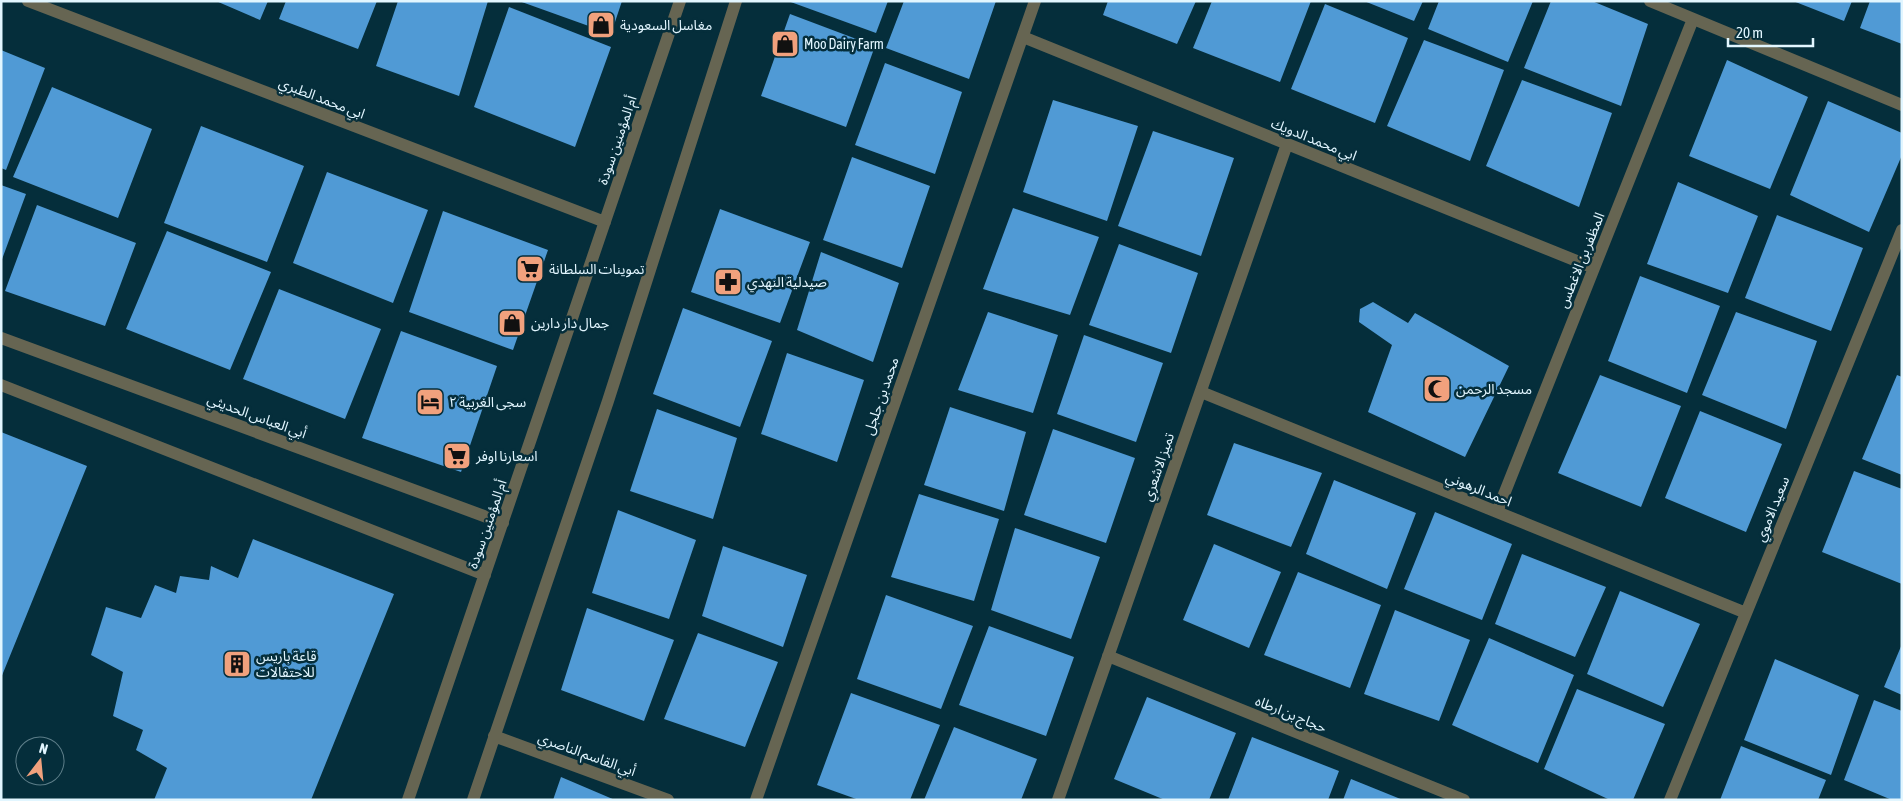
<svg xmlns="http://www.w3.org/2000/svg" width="1903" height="801" font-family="'Asap Condensed','Noto Sans Arabic',sans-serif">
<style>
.building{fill:#509ad5}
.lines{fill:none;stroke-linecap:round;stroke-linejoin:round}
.minor{stroke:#666552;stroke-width:12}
.labels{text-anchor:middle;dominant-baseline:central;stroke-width:5;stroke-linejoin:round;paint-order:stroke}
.poi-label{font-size:14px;fill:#e2f6ff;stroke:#052e3b;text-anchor:start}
.street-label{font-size:14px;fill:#e2f6ff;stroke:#052e3b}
</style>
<rect width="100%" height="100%" fill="#052e3b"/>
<!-- building -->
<path class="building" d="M216,1H268L260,20Z
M286,1H377L358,49L279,19Z
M398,1H488L459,96L376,66Z
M519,1H622L611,34Z
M788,1H888L876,33Z
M904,1H996L969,79L886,48Z
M1108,1H1196L1177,44L1103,15Z
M1212,1H1311L1280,82L1193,48Z
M1364,1H1423L1414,21Z
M1439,1H1533L1508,62L1428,29Z
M1551,1H1592L1648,24L1621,106L1524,68Z
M1793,1H1852L1844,21Z
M1870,1H1902V44L1860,28Z
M1325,4L1408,38L1375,123L1291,89Z
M509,7L611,47L575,147L474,107Z
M790,14L875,46L846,127L761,96Z
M1424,40L1504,70L1470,161L1387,126Z
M1,50L45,68L6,170L1,168Z
M1727,60L1808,97L1770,189L1689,156Z
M885,63L962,92L935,174L855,145Z
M1522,80L1612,113L1579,207L1486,166Z
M52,87L152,129L118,218L13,177Z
M1053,100L1138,126L1107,221L1023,192Z
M1828,101L1902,133V155L1869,232L1790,195Z
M201,126L304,166L267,262L164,223Z
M1153,131L1234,158L1201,256L1118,226Z
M852,157L930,186L902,268L823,240Z
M327,172L428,210L393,303L293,263Z
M1678,182L1758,216L1728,293L1647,264Z
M1,185L26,194L1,262Z
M37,205L136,243L105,326L5,291Z
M1013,208L1099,237L1070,315L983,289Z
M720,209L810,242L780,323L691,292Z
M443,211L548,250L513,350L409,312Z
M1777,215L1863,248L1831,331L1745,298Z
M167,231L271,272L230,370L126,329Z
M1119,244L1198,273L1171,353L1089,325Z
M821,252L899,283L873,362L797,330Z
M1640,276L1720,306L1687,393L1608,361Z
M279,289L381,329L345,419L243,379Z
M1373,302L1408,323L1415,313L1509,366L1465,457L1368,412L1392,345L1359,322L1360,309Z
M683,308L772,341L740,427L653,394Z
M988,312L1058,335L1033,413L958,390Z
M1736,312L1817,341L1786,429L1702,395Z
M401,331L497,366L461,472L362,438Z
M1084,335L1163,363L1136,442L1057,414Z
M787,353L864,380L837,462L761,434Z
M1600,375L1681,406L1641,507L1558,473Z
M1897,375L1902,377V475L1862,459Z
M950,407L1026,432L1004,511L924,485Z
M657,409L737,438L713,519L630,491Z
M1700,411L1782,444L1746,532L1665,498Z
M1053,429L1135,458L1106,543L1024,515Z
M1,432L87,466L1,678Z
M1234,443L1322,473L1291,547L1207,515Z
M1854,471L1902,489V584L1822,552Z
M1334,480L1416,513L1387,589L1306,554Z
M919,494L999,519L974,601L891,577Z
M618,510L696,540L669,619L592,593Z
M1435,512L1512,544L1482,620L1404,589Z
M1015,528L1100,557L1071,639L991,610Z
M253,539L394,594L311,800H154L167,768L136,750L143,730L113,716L123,672L91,655L106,607L141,618L155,585L176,593L180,576L209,580L211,566L238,578Z
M1214,544L1281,572L1249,648L1183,620Z
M723,546L807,575L783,647L702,616Z
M1522,554L1606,587L1575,657L1495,624Z
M1298,572L1381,605L1350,688L1264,655Z
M1620,591L1700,624L1663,707L1587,674Z
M886,595L973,626L941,709L857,679Z
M587,608L674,640L644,721L561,690Z
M1395,610L1470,640L1439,721L1364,694Z
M989,626L1074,657L1046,736L959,705Z
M698,633L778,662L745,747L664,719Z
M1489,638L1574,675L1538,763L1452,725Z
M1902,644V695L1884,687Z
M1775,659L1859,695L1831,775L1744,740Z
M1577,689L1665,724L1633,800H1610L1544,769Z
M851,693L940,725L910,800H859L817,785Z
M1147,697L1236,733L1209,800H1165L1114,779Z
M1874,700L1902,711V800H1892L1844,780Z
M954,727L1037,759L1021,800H924Z
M1252,737L1339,771L1328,800H1228Z
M1741,746L1826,780L1818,800H1720Z
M561,777L615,800H553Z
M1351,779L1403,800H1343Z"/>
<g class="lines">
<!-- minor -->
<path class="minor" d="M28,1L605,222
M1650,1L1902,105
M1023,37L1594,268
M1,338L503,523
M1,385L485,575
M1201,392L1746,613
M1497,512L1693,19
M1108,656L1464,800
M494,736L668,800
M408,800L680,1
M473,800L608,401L736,1
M756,800L1035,1
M1058,800L1287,144
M1670,800L1902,230"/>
</g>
<!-- icons -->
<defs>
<symbol id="shop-square" viewBox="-11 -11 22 22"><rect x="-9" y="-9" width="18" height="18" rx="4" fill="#f1a17d" stroke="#052e3b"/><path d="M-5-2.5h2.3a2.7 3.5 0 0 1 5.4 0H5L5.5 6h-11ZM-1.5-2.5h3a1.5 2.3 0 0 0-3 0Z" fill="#111"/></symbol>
<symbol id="supermarket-square" viewBox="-11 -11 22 22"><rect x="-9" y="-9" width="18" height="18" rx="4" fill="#f1a17d" stroke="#052e3b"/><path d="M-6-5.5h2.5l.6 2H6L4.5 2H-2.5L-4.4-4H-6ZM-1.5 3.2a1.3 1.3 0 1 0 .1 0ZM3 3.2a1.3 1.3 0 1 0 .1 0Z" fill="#111"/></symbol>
<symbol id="pharmacy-square" viewBox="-11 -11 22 22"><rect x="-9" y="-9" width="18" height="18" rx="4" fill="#f1a17d" stroke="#052e3b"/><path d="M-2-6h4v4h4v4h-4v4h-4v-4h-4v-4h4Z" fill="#111"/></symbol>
<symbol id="mosque-square" viewBox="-11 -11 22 22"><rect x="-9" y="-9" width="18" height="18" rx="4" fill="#f1a17d" stroke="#052e3b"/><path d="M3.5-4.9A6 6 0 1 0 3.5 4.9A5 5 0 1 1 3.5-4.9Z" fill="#111"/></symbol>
<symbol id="hotel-square" viewBox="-11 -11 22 22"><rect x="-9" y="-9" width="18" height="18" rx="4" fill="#f1a17d" stroke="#052e3b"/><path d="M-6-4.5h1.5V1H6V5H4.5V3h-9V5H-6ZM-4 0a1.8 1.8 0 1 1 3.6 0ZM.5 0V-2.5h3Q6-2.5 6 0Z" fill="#111"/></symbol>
<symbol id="building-square" viewBox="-11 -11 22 22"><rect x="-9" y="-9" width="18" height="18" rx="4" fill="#f1a17d" stroke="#052e3b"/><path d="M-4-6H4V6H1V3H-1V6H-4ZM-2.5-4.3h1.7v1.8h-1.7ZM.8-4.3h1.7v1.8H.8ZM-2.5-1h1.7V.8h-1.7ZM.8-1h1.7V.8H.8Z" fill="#111"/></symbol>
</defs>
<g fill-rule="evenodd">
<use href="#shop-square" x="585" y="9" width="32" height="32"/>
<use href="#shop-square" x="769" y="28" width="32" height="32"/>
<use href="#supermarket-square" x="514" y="253" width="32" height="32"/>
<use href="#pharmacy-square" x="712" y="266" width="32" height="32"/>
<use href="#shop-square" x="496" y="307" width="32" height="32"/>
<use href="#mosque-square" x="1421" y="373" width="32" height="32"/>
<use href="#hotel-square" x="414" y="386" width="32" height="32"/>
<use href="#supermarket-square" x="441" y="440" width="32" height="32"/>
<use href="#building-square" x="221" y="648" width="32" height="32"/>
</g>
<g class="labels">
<!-- poi labels -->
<g class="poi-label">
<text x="620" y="25">مغاسل السعودية</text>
<text x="804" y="44">Moo Dairy Farm</text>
<text x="549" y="269">تموينات السلطانة</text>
<text x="747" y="282">صيدلية النهدي</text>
<text x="531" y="323">جمال دار دارين</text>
<text x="1456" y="389">مسجد الرحمن</text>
<text x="449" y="402">سجى الغربية ٢</text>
<text x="476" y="456">اسعارنا اوفر</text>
<text x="256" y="656">قاعة باريس<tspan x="256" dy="16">للاحتفالات</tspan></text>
</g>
<!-- street labels -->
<g class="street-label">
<text transform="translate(322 98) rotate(21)">ابي محمد الطبري</text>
<text transform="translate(1314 139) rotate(22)">ابي محمد الدويك</text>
<text transform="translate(617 140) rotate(-71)">أم المؤمنين سودة</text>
<text transform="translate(1581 260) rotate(-68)">المظفر بن الاغطس</text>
<text transform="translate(881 396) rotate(-71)">محمد بن جلجل</text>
<text transform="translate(257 416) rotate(20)">أبي العباس الحديثي</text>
<text transform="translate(1158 467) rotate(-71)">تميز الاشعري</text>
<text transform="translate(1479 489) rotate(22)">احمد الرهوني</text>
<text transform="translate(1772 509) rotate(-68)">سعيد الاموي</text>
<text transform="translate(487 524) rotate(-71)">أم المؤمنين سودة</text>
<text transform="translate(1291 714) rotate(22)">حجاج بن ارطاه</text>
<text transform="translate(587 754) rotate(20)">أبي القاسم الناصري</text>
</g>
</g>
<!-- border -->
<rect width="1903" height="801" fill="none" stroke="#e2f6ff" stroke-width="5"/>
<!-- north arrow -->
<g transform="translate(40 761) rotate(16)"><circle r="24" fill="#052e3b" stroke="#5d7e89"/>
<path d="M0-4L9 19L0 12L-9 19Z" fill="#f1a17d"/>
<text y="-8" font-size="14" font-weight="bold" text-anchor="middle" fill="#e2f6ff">N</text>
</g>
<!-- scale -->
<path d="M1728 38v8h85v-8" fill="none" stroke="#e2f6ff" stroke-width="2.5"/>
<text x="1736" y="38" font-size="15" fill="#e2f6ff" stroke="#052e3b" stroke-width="4" paint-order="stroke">20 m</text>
</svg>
